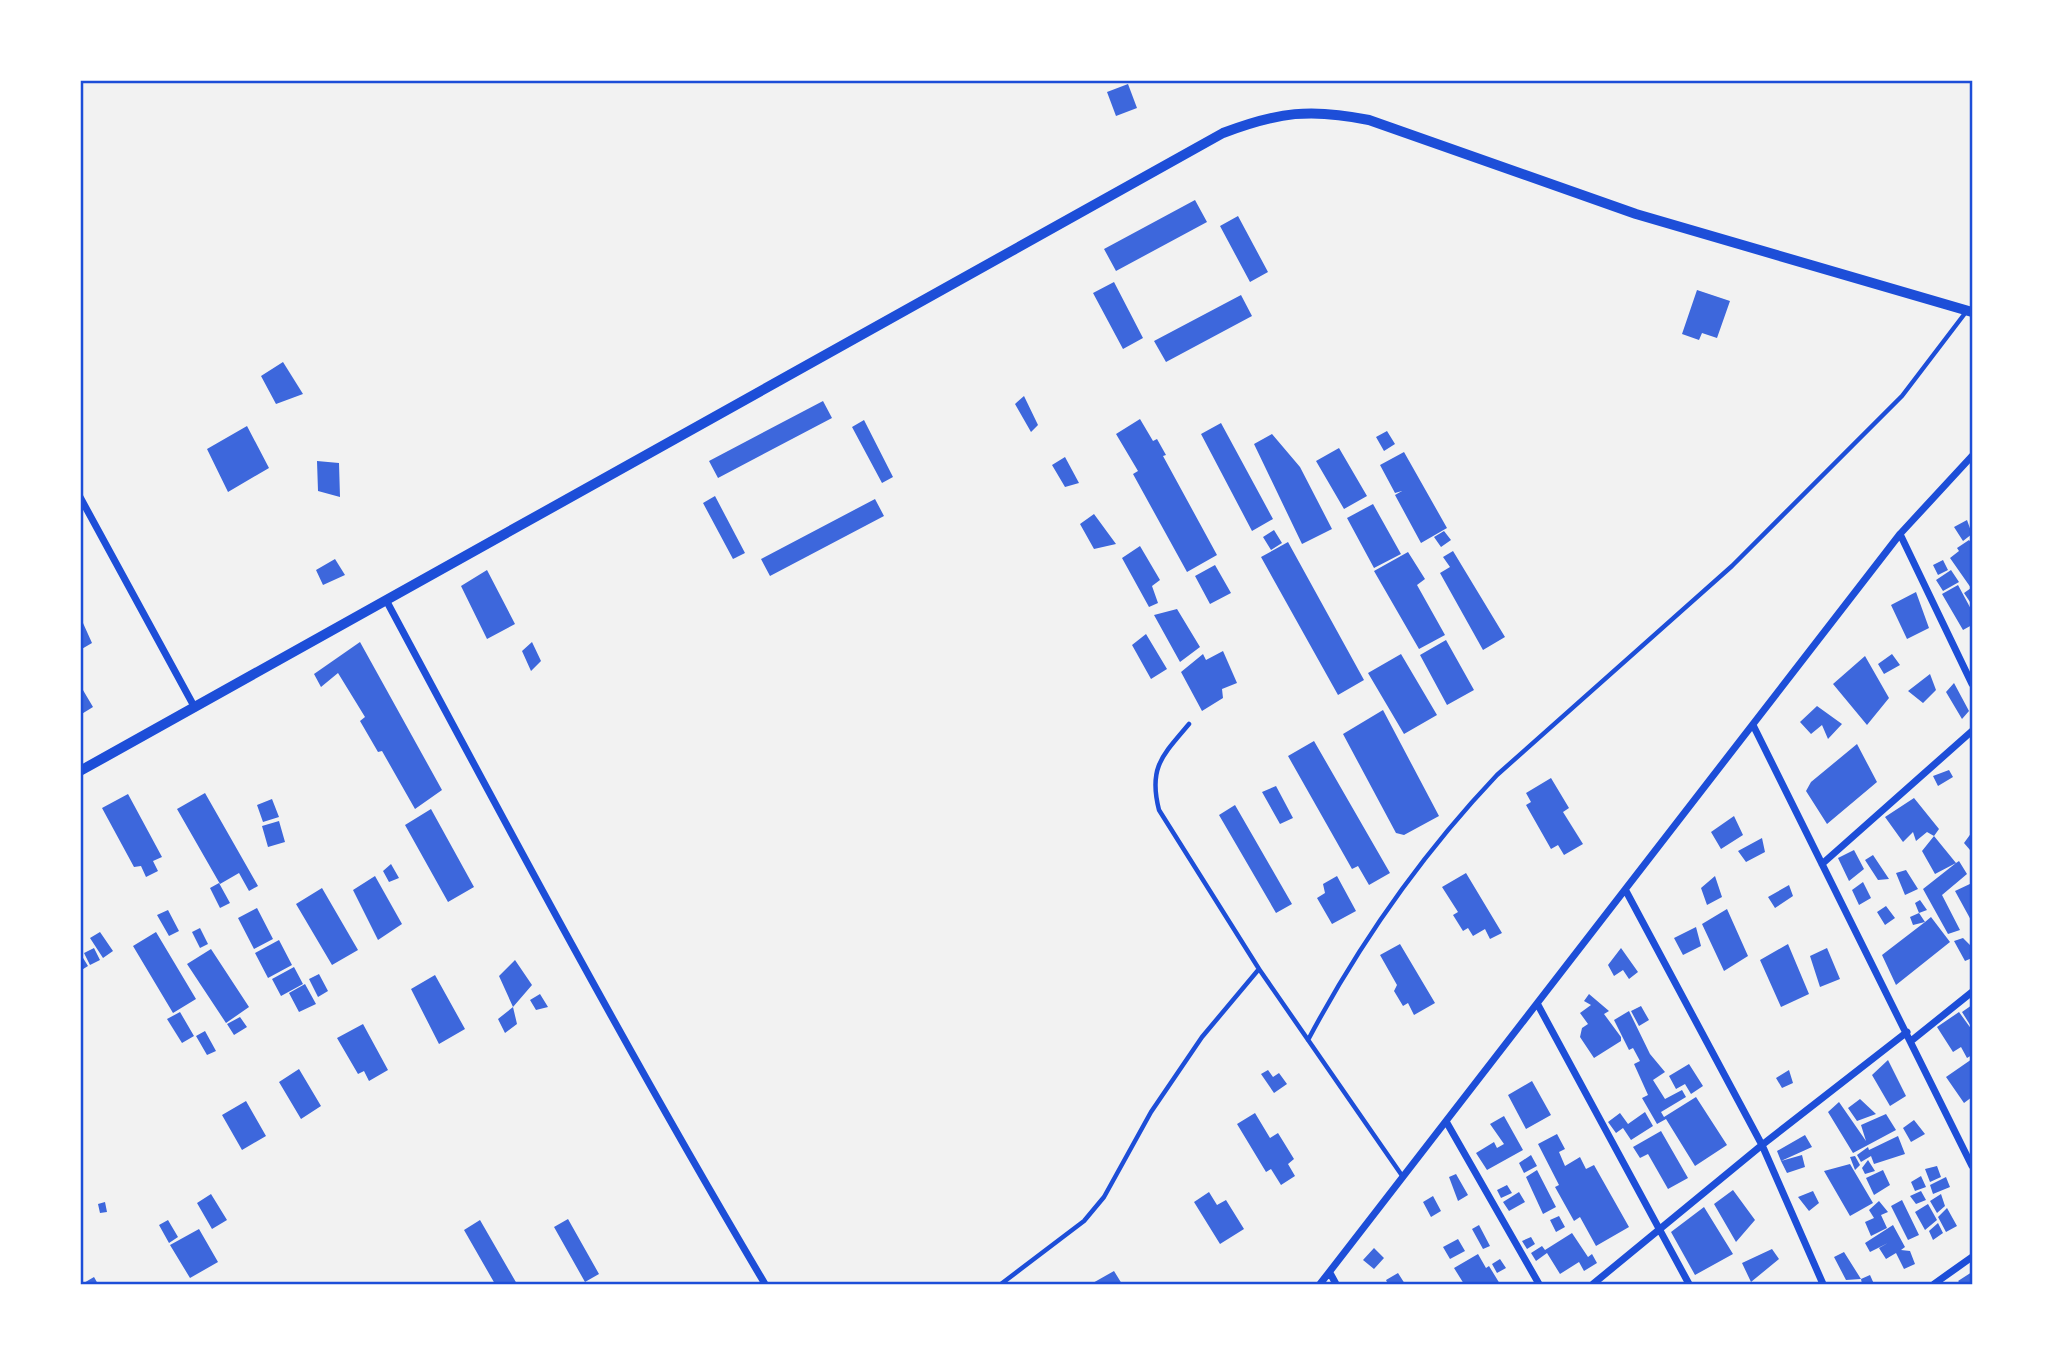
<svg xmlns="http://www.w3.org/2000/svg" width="2053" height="1365" font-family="'Alegreya Sans',sans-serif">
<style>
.building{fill:#3d67dc}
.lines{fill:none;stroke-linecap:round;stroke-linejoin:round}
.service{stroke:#1d4ed8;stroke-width:4.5}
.minor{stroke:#1d4ed8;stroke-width:7}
.tertiary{stroke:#1d4ed8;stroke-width:10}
.neatline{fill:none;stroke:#1d4ed8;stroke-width:2.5}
</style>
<rect width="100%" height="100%" fill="#f2f2f2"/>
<!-- building -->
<path class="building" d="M1128,84L1137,108L1116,116L1107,92Z
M1195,200L1207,222L1116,271L1104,249Z
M1238,216L1268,272L1250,282L1220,226Z
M1114,282L1143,338L1123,349L1093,293Z
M1697,290L1730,301L1717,338L1702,333L1699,340L1682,334Z
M1241,295L1252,316L1166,362L1154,341Z
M283,362L303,394L276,404L261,376Z
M1024,396L1038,425L1031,432L1015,404Z
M823,401L832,418L718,478L709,461Z
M1140,419L1153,441L1157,439L1166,455L1163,456L1217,555L1187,572L1133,474L1138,471L1116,434Z
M864,420L893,477L882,483L852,427Z
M1221,423L1273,519L1252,531L1201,434Z
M247,426L269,468L228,492L207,449Z
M1387,431L1395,444L1384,451L1376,437Z
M1272,434L1300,467L1332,529L1302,544L1254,444Z
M1339,448L1367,496L1344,509L1316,461Z
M1404,452L1447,528L1421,543L1395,495L1402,491L1395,493L1380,465Z
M1065,457L1079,483L1065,487L1052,465Z
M317,461L339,463L340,497L318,491Z
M715,496L745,553L733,559L703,503Z
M875,499L884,516L770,576L761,559Z
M1373,504L1401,554L1374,568L1347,518Z
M1094,514L1116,544L1094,549L1080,524Z
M1967,520L1972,534L1963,541L1954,527Z
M1274,530L1282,543L1271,550L1263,537Z
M1444,531L1451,540L1441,547L1434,537Z
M1969,540L1972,544V605L1964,593L1971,588L1950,558L1959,551L1957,548Z
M1288,542L1364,680L1338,695L1261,557Z
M1140,546L1160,580L1152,586L1158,603L1149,607L1122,558Z
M1453,551L1505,637L1483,650L1440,573L1450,567L1443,557Z
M1408,552L1425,579L1417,585L1445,635L1419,649L1374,571Z
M335,559L345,575L323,585L316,570Z
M1943,560L1948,570L1938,575L1933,565Z
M1215,565L1231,593L1210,604L1195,576Z
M487,570L515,624L487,639L461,586Z
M1951,570L1959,582L1943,591L1936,580Z
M1958,585L1972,611V625L1963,630L1942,594Z
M1916,592L1929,628L1907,639L1891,605Z
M1177,609L1200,647L1180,662L1154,615Z
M83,623L92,643L80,650V625Z
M1146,634L1167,669L1151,679L1132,645Z
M1446,640L1474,690L1447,705L1420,655Z
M360,642L442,790L415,809L382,751L378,752L360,721L365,717L338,673L321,687L314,674Z
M532,642L541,661L531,671L522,651Z
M1223,651L1237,683L1222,689L1223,698L1202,711L1181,672L1203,654L1206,660Z
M1401,654L1437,715L1404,734L1368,673Z
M1892,654L1900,665L1884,674L1878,664Z
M1865,656L1889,698L1867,725L1833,684Z
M1930,674L1936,690L1923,703L1908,691Z
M1954,683L1969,711L1962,719L1946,692Z
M80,685L93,707L80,715Z
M1817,706L1842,724L1828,739L1822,725L1811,734L1800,722Z
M1383,710L1439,816L1404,835L1396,833L1343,734Z
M1314,741L1390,873L1369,885L1358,866L1352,869L1288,756Z
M1857,744L1877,782L1827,824L1806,791L1811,782Z
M1949,770L1953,777L1938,786L1933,776Z
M1551,778L1569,808L1563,812L1583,844L1564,855L1558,845L1551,849L1526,805L1531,802L1526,793Z
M1276,786L1293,818L1280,824L1262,792Z
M205,793L258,886L249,891L239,873L220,884L177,809Z
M128,794L162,857L153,861L158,871L146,877L141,866L134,867L102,808Z
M1914,798L1939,829L1934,836L1927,832L1916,841L1913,832L1903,842L1885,817Z
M272,799L279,817L263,822L257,805Z
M1235,805L1292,904L1276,913L1219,815Z
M431,809L474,887L448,902L405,825Z
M1734,816L1743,835L1721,849L1711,832Z
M279,821L285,842L268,847L262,826Z
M1972,832V848L1970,850L1964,843Z
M1934,836L1956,863L1959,861L1967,874L1942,895L1960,930L1948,934L1923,889L1956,863L1935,874L1922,851Z
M1762,838L1765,852L1746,862L1738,851Z
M1854,850L1864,869L1849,881L1838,858Z
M1873,855L1889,879L1878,880L1865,860Z
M391,864L399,878L389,882L383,871Z
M1906,870L1918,889L1905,895L1896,873Z
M1466,873L1502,933L1490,939L1485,929L1473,936L1468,928L1463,931L1453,915L1458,912L1442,887Z
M375,876L402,924L378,940L353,890Z
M1337,876L1356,911L1332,924L1317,898L1325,893L1323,884Z
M1715,876L1722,897L1707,905L1701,888Z
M1863,882L1871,898L1859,905L1852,890Z
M219,883L230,903L220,908L210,888Z
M1972,883V922L1955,891Z
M1789,885L1793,896L1775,908L1768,897Z
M322,888L358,950L332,965L296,904Z
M1920,900L1927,910L1919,913L1915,903Z
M1886,906L1895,918L1885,925L1877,912Z
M257,908L273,939L254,949L238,918Z
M1727,909L1748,956L1724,971L1702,924Z
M168,910L179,931L169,936L157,915Z
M1919,913L1925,922L1931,917L1950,942L1896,985L1882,955L1925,922L1913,925L1910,917Z
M1696,927L1701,946L1683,955L1674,938Z
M200,928L208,944L200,948L192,932Z
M100,932L113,951L103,958L90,938Z
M156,932L196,999L173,1013L133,946Z
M1963,938L1972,947V958L1965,961L1954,941Z
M279,940L292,965L268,978L255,953Z
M1400,944L1435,1003L1414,1015L1408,1003L1403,1006L1394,991L1397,985L1380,955Z
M1788,944L1809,994L1781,1007L1760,960Z
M94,948L100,960L90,965L84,953Z
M1621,948L1638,972L1629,979L1623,970L1614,976L1608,965Z
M1827,948L1840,979L1820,987L1810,956Z
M211,949L249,1007L226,1023L187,964Z
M80,953L88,966L80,971Z
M515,960L532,985L513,1007L499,976Z
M294,967L303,984L281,996L272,979Z
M319,974L328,991L318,997L309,979Z
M435,975L465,1029L439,1044L411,989Z
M305,984L316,1004L299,1012L289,993Z
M540,994L548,1007L536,1010L530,1000Z
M1589,994L1609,1011L1604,1014L1621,1037V1041L1594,1058L1580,1037L1582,1028L1588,1024L1580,1013L1591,1005L1584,1001Z
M1972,1005V1028L1962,1012Z
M1641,1006L1649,1020L1639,1026L1631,1011Z
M513,1007L517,1024L505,1033L498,1019Z
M1629,1011L1650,1054L1665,1072L1653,1080L1665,1099L1682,1090L1686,1097L1661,1112L1664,1117L1696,1097L1727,1145L1695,1166L1666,1119L1657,1124L1642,1098L1648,1095L1634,1064L1640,1061L1633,1048L1629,1050L1614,1020Z
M180,1012L194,1036L182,1043L167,1019Z
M1959,1012L1972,1030V1055L1967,1058L1961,1047L1953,1052L1937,1027Z
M240,1017L247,1027L234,1035L227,1024Z
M363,1024L388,1070L369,1081L364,1071L358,1074L337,1038Z
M205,1031L216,1051L207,1055L196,1036Z
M1972,1059V1097L1964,1103L1946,1077Z
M1888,1060L1906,1096L1890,1106L1872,1075Z
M1689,1064L1703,1086L1691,1094L1685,1084L1676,1089L1669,1076Z
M299,1069L321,1106L301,1119L279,1082Z
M1268,1070L1273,1077L1279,1073L1287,1084L1274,1093L1261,1074Z
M1789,1070L1793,1083L1782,1088L1776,1078Z
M1532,1081L1551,1115L1526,1129L1508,1095Z
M1860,1099L1876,1114L1857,1121L1848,1108Z
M246,1101L266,1136L242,1150L222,1115Z
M1839,1102L1866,1141L1861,1125L1886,1114L1896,1130L1853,1153L1828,1112Z
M1645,1112L1653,1126L1631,1140L1623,1128L1616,1133L1608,1122L1620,1113L1628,1124Z
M1255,1113L1270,1138L1278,1133L1294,1159L1288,1164L1295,1176L1281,1185L1271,1169L1266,1172L1237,1124Z
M1504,1116L1523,1150L1487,1170L1476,1153L1494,1142L1497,1148L1504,1144L1490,1124Z
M1914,1120L1925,1134L1911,1142L1903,1128Z
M1661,1131L1688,1178L1668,1189L1648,1154L1640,1158L1633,1147Z
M1557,1134L1565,1149L1559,1152L1565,1166L1580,1157L1586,1169L1594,1165L1629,1227L1596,1246L1580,1217L1574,1221L1555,1187L1559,1185L1538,1144Z
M1805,1135L1812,1147L1781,1161L1777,1151Z
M1898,1136L1905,1154L1874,1164L1871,1156L1861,1162L1857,1155L1868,1147L1869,1150Z
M1531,1155L1537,1166L1524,1173L1519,1163Z
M1802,1155L1805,1167L1787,1173L1781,1161Z
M1855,1156L1860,1165L1855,1170L1850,1157Z
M1868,1160L1875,1171L1865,1174L1862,1168Z
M1850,1164L1873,1203L1850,1216L1824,1171Z
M1937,1166L1941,1177L1930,1182L1925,1169Z
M1537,1170L1556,1207L1543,1214L1526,1177Z
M1883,1170L1890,1185L1874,1195L1866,1178Z
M1456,1174L1468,1195L1458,1201L1449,1177Z
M1921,1176L1926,1187L1915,1191L1911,1182Z
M1946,1177L1950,1187L1933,1194L1930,1185Z
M1507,1185L1512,1193L1501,1198L1497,1190Z
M1733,1190L1755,1220L1736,1242L1714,1204Z
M1813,1191L1819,1203L1809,1211L1798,1197Z
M1921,1191L1926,1200L1916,1204L1910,1196Z
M1209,1192L1217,1205L1226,1200L1244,1229L1220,1244L1194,1202Z
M1519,1192L1525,1202L1509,1211L1503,1202Z
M211,1194L227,1220L212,1229L197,1203Z
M1941,1194L1945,1206L1937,1213L1930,1201Z
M1433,1196L1441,1211L1431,1217L1423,1202Z
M1902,1200L1919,1235L1908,1240L1891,1206Z
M1879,1201L1888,1212L1881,1215L1887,1228L1871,1236L1865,1222L1874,1218L1869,1210Z
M105,1202L107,1212L100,1213L98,1204Z
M1928,1204L1937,1220L1925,1230L1915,1212Z
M1704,1207L1733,1254L1695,1275L1671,1232Z
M1947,1208L1957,1226L1946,1232L1938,1217Z
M1559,1216L1565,1227L1556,1232L1550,1220Z
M568,1219L599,1274L585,1282L554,1227Z
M168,1220L178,1237L169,1243L159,1225Z
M480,1220L517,1284H495L464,1230Z
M1938,1223L1943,1233L1933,1240L1929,1231Z
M1479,1225L1490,1246L1483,1249L1472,1229Z
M1893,1225L1905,1247L1901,1250L1910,1251L1915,1264L1904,1269L1896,1253L1886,1259L1879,1248L1888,1243L1870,1252L1865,1243Z
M199,1229L218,1262L190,1278L170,1245Z
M1572,1233L1588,1257L1592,1254L1597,1263L1584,1271L1579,1262L1560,1274L1547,1253L1536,1261L1531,1253L1542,1246L1545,1250Z
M1531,1237L1535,1244L1527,1249L1522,1241Z
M1458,1239L1465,1251L1450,1259L1443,1247Z
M1374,1248L1384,1258L1374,1269L1363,1260Z
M1772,1249L1779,1259L1751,1282L1742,1263Z
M1844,1252L1861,1279L1870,1275L1874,1284H1862L1861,1279L1846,1280L1834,1257Z
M1478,1254L1486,1268L1489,1266L1500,1284H1464L1454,1268Z
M1500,1259L1506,1268L1497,1273L1492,1264Z
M1114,1271L1122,1284H1091Z
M1972,1272V1284H1961L1958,1281Z
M1398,1273L1405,1284H1388L1386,1280Z
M94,1277L98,1284H82Z"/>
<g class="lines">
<!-- service -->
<path class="service" d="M1189,724C1163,755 1148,767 1159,810L1259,969L1403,1177
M1308,1040C1359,944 1422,854 1497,775L1732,566L1902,396L1966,312
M1001,1284L1084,1221L1104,1197L1151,1112L1202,1037L1259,969"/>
<!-- minor -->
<path class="minor" d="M80,497L195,708
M1900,534L1972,684
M386,600C509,830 632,1060 765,1284
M1753,725L1972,1166
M1822,864L1972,731
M1626,891L1762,1145L1823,1284
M1538,1005L1689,1284
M1911,1041L1972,992
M1447,1123L1539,1284
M1330,1273L1336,1284
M1320,1284L1900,534L1972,456
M1593,1284L1762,1145L1907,1032
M1934,1284L1972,1257"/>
<!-- tertiary -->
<path class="tertiary" d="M80,771L1223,133C1278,112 1311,108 1369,120L1636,214L1972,312"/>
</g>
<!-- border -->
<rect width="2053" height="1365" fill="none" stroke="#ffffff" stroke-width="164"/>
<rect x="82" y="82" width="1889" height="1201" class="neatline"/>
</svg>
